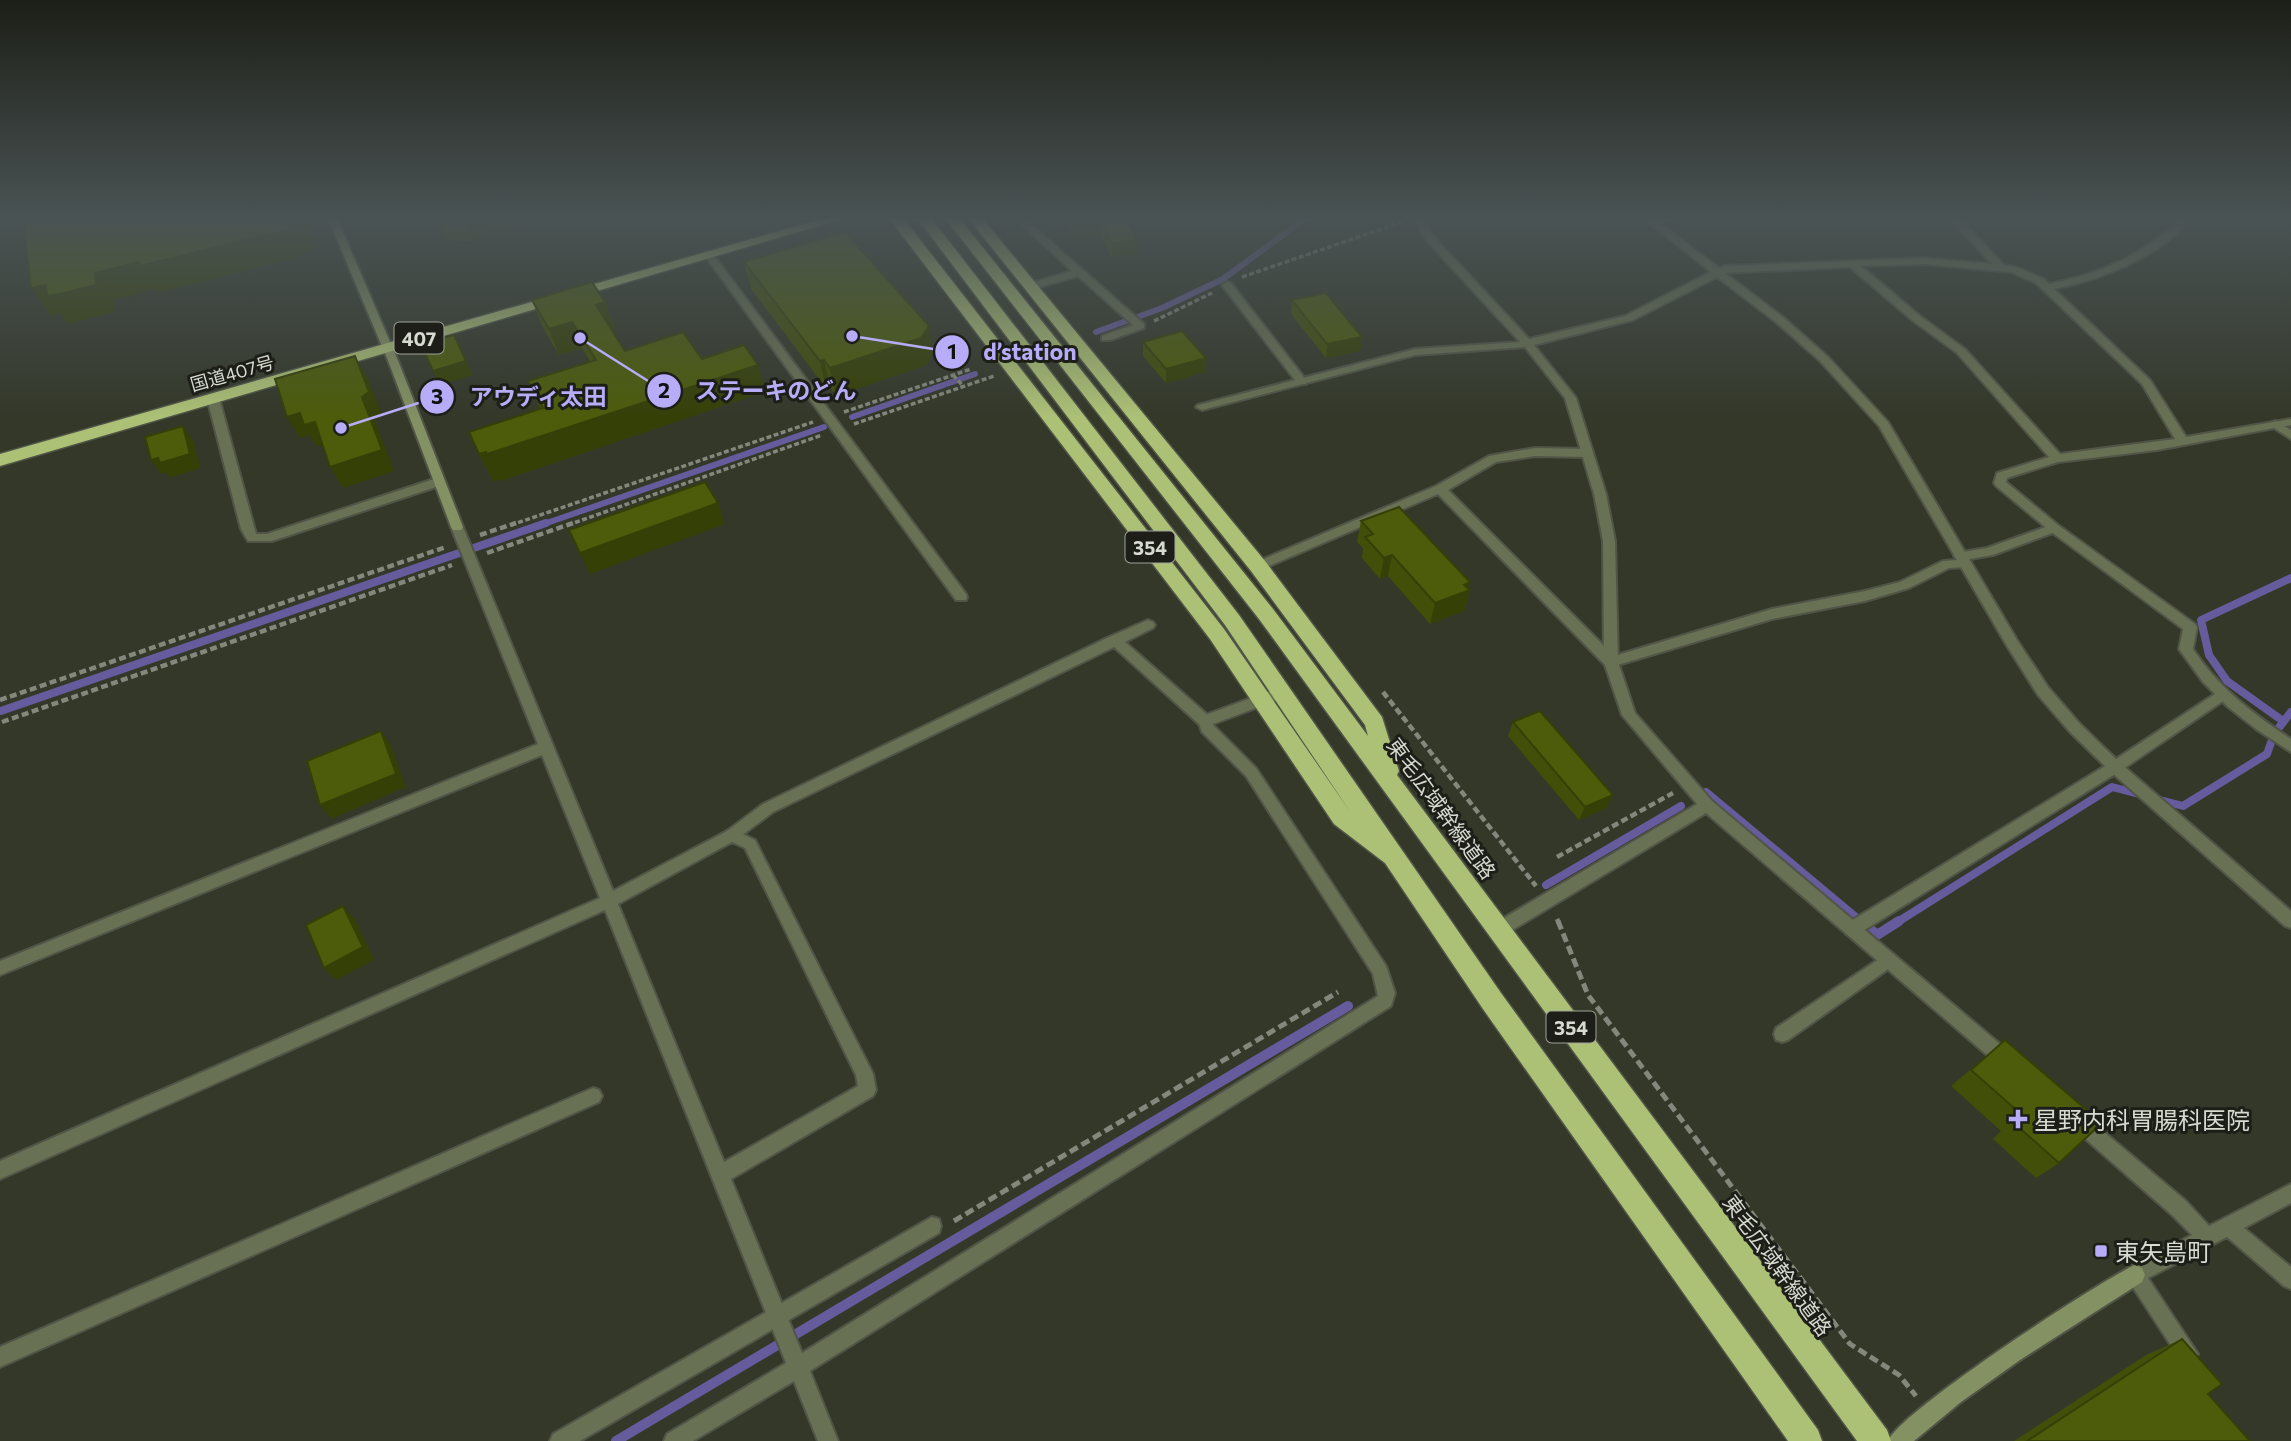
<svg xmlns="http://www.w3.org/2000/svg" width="2291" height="1441" font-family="Commissioner,'Noto Sans JP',sans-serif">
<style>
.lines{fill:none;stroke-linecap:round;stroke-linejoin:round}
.stream-far2{stroke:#665b9c;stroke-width:6}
.stream-far1{stroke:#665b9c;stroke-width:8}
.stream{stroke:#665b9c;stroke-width:10}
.lane-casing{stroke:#515547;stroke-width:4}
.street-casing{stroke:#515547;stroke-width:4}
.secondary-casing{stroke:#515547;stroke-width:4}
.highway-casing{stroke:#515547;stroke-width:3}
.path-far2{stroke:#84887c;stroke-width:3.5;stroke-dasharray:5 2.5;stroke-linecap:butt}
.path-far1{stroke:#84887c;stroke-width:4.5;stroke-dasharray:7 3.5;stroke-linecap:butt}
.path{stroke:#84887c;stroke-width:5;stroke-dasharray:9 4.5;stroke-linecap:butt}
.lane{fill:#687153;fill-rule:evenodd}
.street{fill:#687153;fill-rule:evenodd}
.secondary{fill:#849162;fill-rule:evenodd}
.highway{fill:#adc176;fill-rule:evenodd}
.wall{fill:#414f09}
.shaded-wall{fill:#354007}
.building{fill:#4c5c0a;stroke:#354007;stroke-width:2}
.poi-dot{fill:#b6acf8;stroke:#1c1e17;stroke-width:2.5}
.labels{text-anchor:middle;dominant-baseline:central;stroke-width:6;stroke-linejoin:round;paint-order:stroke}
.far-street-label{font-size:18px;fill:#d7dad1;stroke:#1c1e17}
.shield{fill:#1c1e17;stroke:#9fa299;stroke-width:2}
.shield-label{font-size:19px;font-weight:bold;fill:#d7dad1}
.street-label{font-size:21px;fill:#d7dad1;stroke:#1c1e17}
.near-poi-label{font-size:24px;fill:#d7dad1;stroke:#1c1e17;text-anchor:start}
.leader{fill:none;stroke:#b6acf8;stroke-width:2.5}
.callout-dot{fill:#b6acf8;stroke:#1c1e17;stroke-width:2.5}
.mark-label{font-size:21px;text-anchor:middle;font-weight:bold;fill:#111}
.callout-label{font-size:23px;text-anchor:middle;font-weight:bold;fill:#b6acf8;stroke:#1c1e17;stroke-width:6;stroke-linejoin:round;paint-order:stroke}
</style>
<rect width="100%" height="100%" fill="#333829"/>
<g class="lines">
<!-- stream-far2 -->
<path class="stream-far2" d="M1096,332L1162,308L1223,279L1306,218
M852,417L975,374
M541,525L824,427"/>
<!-- stream-far1 -->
<path class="stream-far1" d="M1,711L546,523
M2283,721L2227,681L2209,655L2201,620L2291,578
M1706,792L1863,923
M2156,799L2183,806L2267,754L2274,734L2291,712
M1546,885L1681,806
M1896,923L2112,787L2143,795"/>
<!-- stream -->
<path class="stream" d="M1861,921L1877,935L1899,921
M616,1441L1348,1006"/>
<defs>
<path id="lane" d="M1015,218H1024L1144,324V328L1110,340H1102V336L1133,325L1078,276L1036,288H1028V284L1072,271Z
M706,253H712L966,594L967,597L966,600H956L706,257Z
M1227,282L1231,283L1306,380V384H1298L1222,285Z
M2275,421L2291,430V439L2271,426L2269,424Z
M1535,448L1586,449L1592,453L1586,457L1535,456L1496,462L1448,490L1614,656L1772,609L1865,591L1900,582L1943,561L1958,560L1954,556L1956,553L1987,548L2054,524L2060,528L2058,531L1993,555L1964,560L1969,561L1971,564L1969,567L1949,568L1909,588L1865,601L1772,619L1611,667L1606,666L1438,494L1262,569H1254L1252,566L1254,563L1436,486L1489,456Z
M1148,620L1153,622L1155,625L1153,628L1125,642L1210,717L1212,721L1210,725H1200L1114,647L773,812L737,839L732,841L727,839L724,835L727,831L763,804L1109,637Z
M2221,690L2228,695L2226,699L2120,771L1858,934L1852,936L1846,934L1844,929L1846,924L2110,763Z
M1888,953L1894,955L1896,960L1894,965L1788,1040L1782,1042L1776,1040L1774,1034L1776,1028Z
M932,1217L939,1219L941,1226L939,1233L580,1441H550L553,1434Z"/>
<path id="street" d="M1413,218H1421L1435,238L1529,339L1625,316L1711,272L1643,218H1674L1673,220L1660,223L1719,268L1725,266L1923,258L1992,264L1950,218H1960L2004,265L2016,267L2044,279L2049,284C2098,275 2146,254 2181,218H2190C2164,256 2099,280 2054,289L2150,380L2186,437L2291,419V425L2157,450L2058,462L2007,478L2006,482L2058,525L2195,624L2197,627L2193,649C2218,687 2253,714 2291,739V752L2256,729L2228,707L2203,682L2179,649L2183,629L2050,531L1996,486L1994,483L1997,473L2049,457L1957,353L1912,320L1850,267L1725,273L1784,318L1828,357L1888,422L2017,640L2048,687L2080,724L2120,763L2291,911V928L2285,926L2110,771L2070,732L2038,695L2007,646L1879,426L1820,361L1776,322L1717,277L1633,320L1534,345L1576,398L1606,494L1615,541L1618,662L1635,713L1712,801L2013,1055L2016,1061L2013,1067L2007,1069L2001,1067L1706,813L1504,935L1498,937L1492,935L1490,930L1492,925L1697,804L1622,715L1604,662L1603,541L1594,494L1565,398L1525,347L1415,355L1202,410L1196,407L1198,405L1415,349L1520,342L1428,242ZM1923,264L2011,272L2036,283L2142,384L2175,439L2060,454L1965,349L1920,316L1861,266Z
M213,395L219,398L256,534H267L434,479L438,478L444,482L442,485L272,541H248L241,529L207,398Z
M457,523L463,527L613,891L727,831L732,829L755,840L873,1074L876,1090L873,1096L731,1179L802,1353L1378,996L1373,974L1246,776L1202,732L1198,721L1200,717L1278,688H1288L1290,692L1288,696L1213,724V725L1256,768L1386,966L1395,993L1391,1006L810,1371L838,1441H818L794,1381L693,1441H664L667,1434L786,1363L605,910L0,1179V1161L600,898L542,755L0,975V961L538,744L451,527ZM732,842L745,848L856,1075L858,1086L724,1162L618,904Z
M593,1088L599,1090L602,1096L599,1102L0,1367V1347Z
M2079,1113L2085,1116L2186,1201L2209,1226L2291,1184V1203L2244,1228L2291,1267V1289L2284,1286L2227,1237L2148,1278L2198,1354L2195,1361L2188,1364L2181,1361L2125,1275L2128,1268L2192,1235L2172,1215L2073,1128L2070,1122L2073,1116Z"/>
<path id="secondary" d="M328,218H337L399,363L463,527L461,530H453L451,527L389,363Z
M2135,1265L2142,1268L2145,1275L2142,1282L2020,1360L1961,1402L1914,1441H1888C1900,1412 2099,1281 2135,1265Z"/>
<path id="highway" d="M825,218H846L0,466V454Z
M889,218H903L1224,629L1351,813L1225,625L917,218H931L1239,615L1501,993L1818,1430L1822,1441H1788L1483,1009L1385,863L1334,824L1210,639Z
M945,218H959L1273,609L1368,736L1365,725L1251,571L968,218H982L1265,561L1382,717L1399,771L1397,775L1887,1430L1891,1441H1857L1259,619Z"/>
</defs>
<!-- lane casing -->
<use href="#lane" class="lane-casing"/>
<!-- street casing -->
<use href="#street" class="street-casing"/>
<!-- secondary casing -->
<use href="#secondary" class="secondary-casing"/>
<!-- highway casing -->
<use href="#highway" class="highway-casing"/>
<!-- path-far2 -->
<path class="path-far2" d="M1242,277L1402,222
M1154,321L1212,293
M953,375L963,386
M844,412L971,369
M854,424L994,376
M511,525L813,422
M568,525L822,435"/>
<!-- path-far1 -->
<path class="path-far1" d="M480,535L516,523
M487,553L573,523
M1383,692L1536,886
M0,700L446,547
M2,722L452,565
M1557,857L1673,793
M1557,919L1559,923"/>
<!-- path -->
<path class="path" d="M1558,921L1588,995L1850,1344L1899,1375L1916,1396
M954,1221L1338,992"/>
<!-- lane -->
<use href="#lane" class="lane"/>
<!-- street -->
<use href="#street" class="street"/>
<!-- secondary -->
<use href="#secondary" class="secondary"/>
<!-- highway -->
<use href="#highway" class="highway"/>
</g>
<!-- wall -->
<path class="wall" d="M437,218H545L489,232L474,241L447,240Z
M1064,218H1127V223L1137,253L1112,257L1101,236L1073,240Z
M744,262L933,353L926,365L836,396L830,387L826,388L751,289Z
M532,300L605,302L615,328L611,329L625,351L702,359L766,391L500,481L499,479L493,481L479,454L540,409L528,381L590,361L582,348L559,355L542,326Z
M1292,300L1362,337L1360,351L1326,358L1291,314Z
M1143,342L1206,358L1205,372L1166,383L1143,356Z
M1361,521L1468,589L1470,590L1464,611L1430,624L1388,576L1380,579L1362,558L1363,548L1357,542Z
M1513,722L1607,808L1579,820L1508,736Z
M2005,1040L2059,1163L2036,1178L1993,1139L2001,1131L1951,1086Z
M2182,1339L2208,1394L2250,1441H2014L2146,1355Z"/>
<!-- shaded-wall -->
<path class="shaded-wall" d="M303,218H307L319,247L302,252L303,256L158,293L156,289L114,300L115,312L80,321L67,323L60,313L51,316L31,288L287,225Z
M464,218H545L489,232L474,241Z
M1101,223V236L1073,240V226Z
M1137,240V253L1112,257V243Z
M605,302L615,328L606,331L596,305Z
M572,322L582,348L559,355L549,329Z
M929,326L933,353L926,365L836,396L830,368Z
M1362,337L1360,351L1326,358L1327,344Z
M355,356L367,377L381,413L374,418L394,471L343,488L330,467L362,397Z
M1206,358L1205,372L1166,383V369Z
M824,360L830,387L826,388L820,361Z
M466,361L473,375L440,385L433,371Z
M758,365L766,391L500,481L487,454Z
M300,413L315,422L328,443L317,446L309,435L300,438L287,417Z
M183,426L193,440L200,468L170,478L167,473L161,474L151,460Z
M486,452L499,479L493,481L479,454Z
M718,503L725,524L590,574L580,553Z
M1392,555L1388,576L1380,579L1384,558Z
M1470,582L1468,591L1470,590L1464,611L1430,624L1435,603L1464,585Z
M381,731L391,745L406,787L331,819L320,805Z
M1613,795L1607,808L1579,820L1585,807Z
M343,906L355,919L374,960L336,980L324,968Z"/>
<!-- building -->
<path class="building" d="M23,218H303L305,221L287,225L289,229L140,266L139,262L95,273L96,285L60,294L47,296L46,285L31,288Z
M1069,218H1124L1137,240L1112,243L1101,223L1073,226Z
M845,232L929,326L921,338L830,368L824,360L820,361L744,262Z
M592,282L605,302L596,305L625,351L683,332L702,359L744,345L758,365L487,454L486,452L479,454L469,432L543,408L528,381L596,360L572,322L549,329L532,300Z
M1326,293L1362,337L1327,344L1292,300Z
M1182,331L1206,358L1166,369L1143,342Z
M454,335L466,361L433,371L421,344Z
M355,356L369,392L362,397L382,450L330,467L315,422L304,425L300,413L287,417L275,379Z
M183,426L190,454L160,463L158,458L151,460L145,437Z
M705,482L718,503L580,553L569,530Z
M1399,507L1470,582L1464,585L1470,590L1435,603L1392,555L1384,558L1365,537L1373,534L1361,521Z
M1540,711L1613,795L1585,807L1513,722Z
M381,731L396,774L320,805L307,761Z
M343,906L363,947L324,968L306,925Z
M2005,1040L2102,1123L2059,1163L2014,1123L2022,1115L1971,1070Z
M2182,1339L2222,1384L2208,1394L2250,1441H2027Z"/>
<!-- sky -->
<linearGradient id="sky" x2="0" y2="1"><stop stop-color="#1c1f17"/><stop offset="0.52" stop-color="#4a5354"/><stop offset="1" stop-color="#4a5354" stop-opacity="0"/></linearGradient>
<rect width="2291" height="419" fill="url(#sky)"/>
<!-- markers -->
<g class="poi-dot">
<path d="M2014.5 1108.5h7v7h7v7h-7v7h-7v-7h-7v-7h7z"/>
<rect x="2094" y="1244" width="14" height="14" rx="3.5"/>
</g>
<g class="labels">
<!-- far-street labels -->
<g class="far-street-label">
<text transform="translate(232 373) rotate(-16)">国道407号</text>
</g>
<!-- shield labels -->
<g class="shield">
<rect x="394.5" y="322.5" width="49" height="31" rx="5"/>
<rect x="1125.5" y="531.5" width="49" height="31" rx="5"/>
<rect x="1546.5" y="1011.5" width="49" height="31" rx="5"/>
</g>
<g class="shield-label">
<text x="419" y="338">407</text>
<text x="1150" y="547">354</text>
<text x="1571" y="1027">354</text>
</g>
<!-- street labels -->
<g class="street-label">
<text transform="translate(1442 808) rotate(54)">東毛広域幹線道路</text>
<text transform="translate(1778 1265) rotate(54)">東毛広域幹線道路</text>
</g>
<!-- near-poi labels -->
<g class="near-poi-label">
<text x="2034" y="1119">星野内科胃腸科医院</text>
<text x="2115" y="1251">東矢島町</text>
</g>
</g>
<!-- callouts -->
<path class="leader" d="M852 336L952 352M580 338L664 391M341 428L437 397"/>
<g class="callout-dot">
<circle cx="852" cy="336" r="7"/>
<circle cx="580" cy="338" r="7"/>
<circle cx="341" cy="428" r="7"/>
<circle cx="952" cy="352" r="18"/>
<circle cx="664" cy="391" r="18"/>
<circle cx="437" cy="397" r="18"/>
</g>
<g class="mark-label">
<text x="952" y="359">1</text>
<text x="664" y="398">2</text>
<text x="437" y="404">3</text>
</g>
<g class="callout-label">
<text x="1030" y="360">d’station</text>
<text x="776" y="399">ステーキのどん</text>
<text x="538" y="405">アウディ太田</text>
</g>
</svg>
